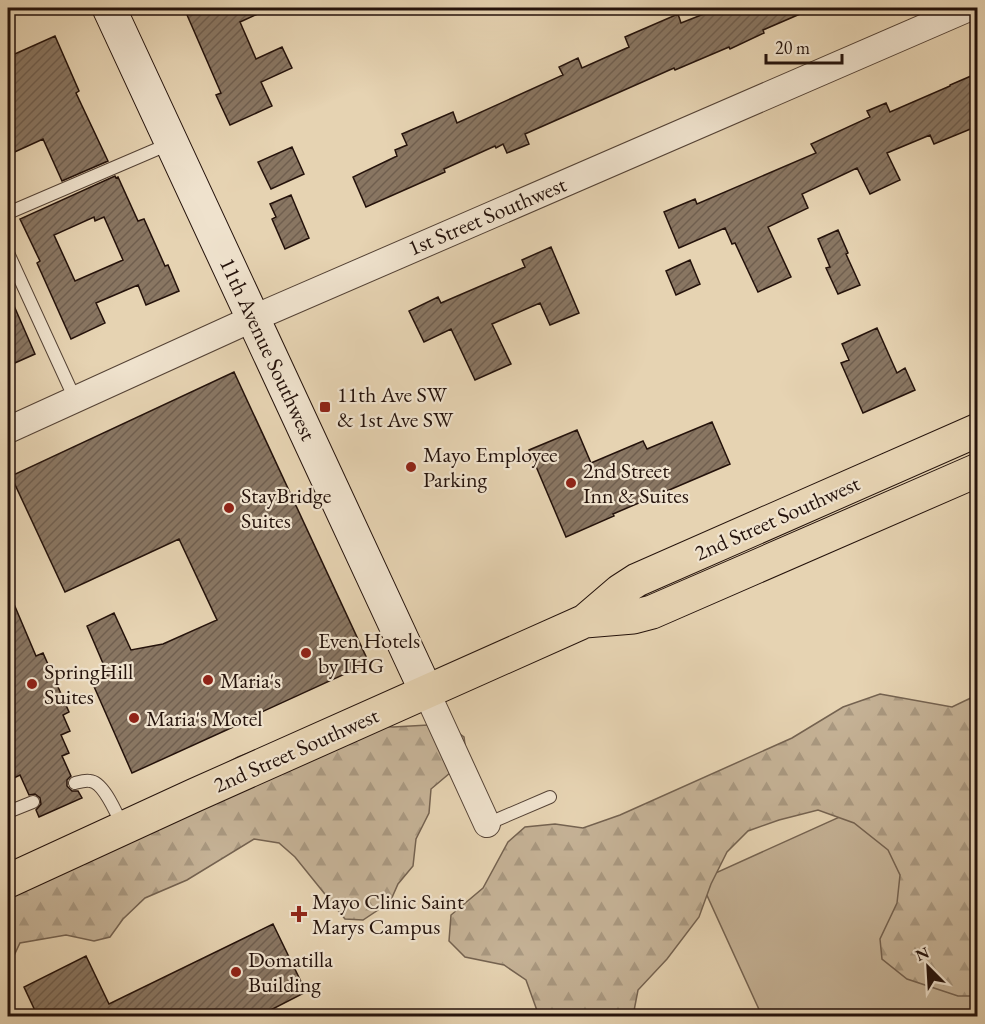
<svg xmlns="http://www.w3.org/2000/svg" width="985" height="1024" font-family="'EB Garamond',serif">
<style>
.green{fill:#c5b296;stroke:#746250;stroke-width:1.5}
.forest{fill:url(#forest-firs);stroke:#746250;stroke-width:1.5}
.building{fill:url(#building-hatch);stroke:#24120b;stroke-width:1.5;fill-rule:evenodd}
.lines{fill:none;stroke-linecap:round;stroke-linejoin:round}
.service-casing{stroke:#544235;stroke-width:14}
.minor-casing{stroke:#544235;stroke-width:28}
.secondary-casing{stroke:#24120b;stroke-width:35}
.primary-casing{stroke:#24120b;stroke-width:35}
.service{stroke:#efe2cd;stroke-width:12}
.minor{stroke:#efe2cd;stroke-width:26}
.secondary{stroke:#efe2cd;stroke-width:33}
.primary{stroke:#e6d3b2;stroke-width:33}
.poi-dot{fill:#8f2418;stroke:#efe2cd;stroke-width:2}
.labels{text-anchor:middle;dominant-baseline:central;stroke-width:4.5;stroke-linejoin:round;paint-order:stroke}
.street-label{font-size:22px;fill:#24120b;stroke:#efe2cd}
.poi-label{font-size:22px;fill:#24120b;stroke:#efe2cd;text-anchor:start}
</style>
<defs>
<pattern id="forest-firs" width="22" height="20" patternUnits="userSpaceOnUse" patternTransform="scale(1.5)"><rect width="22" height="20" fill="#c5b296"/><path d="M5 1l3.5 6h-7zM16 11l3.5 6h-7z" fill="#a99880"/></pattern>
<pattern id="building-hatch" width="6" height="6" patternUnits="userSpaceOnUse" patternTransform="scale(1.5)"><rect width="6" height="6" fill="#897662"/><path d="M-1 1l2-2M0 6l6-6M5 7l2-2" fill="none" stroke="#705f4f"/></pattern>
</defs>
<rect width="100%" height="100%" fill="#e6d3b2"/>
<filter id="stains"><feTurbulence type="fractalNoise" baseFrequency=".00333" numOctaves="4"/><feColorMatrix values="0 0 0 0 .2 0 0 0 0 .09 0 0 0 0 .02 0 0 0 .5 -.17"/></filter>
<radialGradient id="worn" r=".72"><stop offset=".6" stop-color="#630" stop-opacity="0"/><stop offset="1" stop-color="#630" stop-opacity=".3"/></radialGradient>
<!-- green -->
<path class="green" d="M977,755V1016H762L700,880Z"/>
<!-- forest -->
<path class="forest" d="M880,694L952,707L977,695V996H958L907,979L882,959L880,939L897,903L900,875L888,850L854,823L818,810L779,820L748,831L727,852L711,884L699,917L667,959L638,990L633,1016H539L526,980L504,965L465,957L449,941L451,915L483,888L508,842L525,827L555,824L583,828L620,815L792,738L843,707Z
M446,724L464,737L466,752L457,767L431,789L429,813L416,839L413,866L398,884L390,902L363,920L345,919L295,857L279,843L254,839L187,880L145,898L123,919L110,937L94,941L66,935L20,943L10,964L11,999L14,1016H8V884L238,757L298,735L365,725L393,727Z"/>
<!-- building -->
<path class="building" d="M184,8H271L240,22L256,59L282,47L292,68L261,82L272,106L230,125L216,95L221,93Z
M719,8H814L763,30L764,33L730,49L729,47L675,70L674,68L525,134L529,144L507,153L503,144L496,148L495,146L444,169L445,172L366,207L353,177L397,156L395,150L407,145L402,134L453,112L457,123L563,75L559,67L578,58L582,68L629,47L625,37L678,14L681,23Z
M55,36L79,91L76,93L108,161L62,181L43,139L8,155V57Z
M978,73V126L934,144L930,135L887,153L900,180L870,194L857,168L802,194L808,208L768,227L791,277L758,292L735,243L732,244L725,228L679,248L664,212L695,199L697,204L816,153L811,144L870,117L867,111L886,103L890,112L950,86V85Z
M292,147L304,174L271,189L258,162Z
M115,176L116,178L118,177L138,221L144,219L165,266L168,265L179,291L146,305L138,285L96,303L105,323L71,339L37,263L40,261L20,219ZM94,217L95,221L104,217L123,260L75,281L54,235Z
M291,195L309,238L285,249L272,219L276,217L270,204Z
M838,230L848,253L846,254L860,285L838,294L826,268L830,267L818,239Z
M551,247L579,313L550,325L540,303L492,324L511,364L475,380L451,329L424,342L409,311L438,297L441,303L525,267L522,260Z
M690,260L700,284L676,295L666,271Z
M8,292L35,354L8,366Z
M877,328L897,373L905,368L915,390L863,413L841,363L849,360L842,344Z
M234,372L369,663L253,716V718L132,773L92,682L108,675L87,626L114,613L131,650L163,644L217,620L179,539L65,592L11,476Z
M712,422L730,464L613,514L614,516L566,537L529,450L577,430L591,463L643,441L647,449Z
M8,590L36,656L43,653L69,712L63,715L70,731L61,735L69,753L62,756L71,776L67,780V786L72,791H78L82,798L39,817L36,810L41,804L40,798L35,794L29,795L20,775L14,778L8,762Z
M273,924L306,992L257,1017H38L24,987L86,956L109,1004Z"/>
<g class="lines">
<defs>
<path id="service" d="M8,213L169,144
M8,253L75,399
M75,783C79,782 85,780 90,781C104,782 117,815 123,827
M8,812L33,802
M487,824L550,797"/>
<path id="minor" d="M8,430L254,318L969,8
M426,691L487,824"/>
<path id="secondary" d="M109,8L426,691"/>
<path id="primary" d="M585,621L633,617L652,612L978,470
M8,881L195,795L585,621L620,591L637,580L978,430"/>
</defs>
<!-- service casing -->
<use href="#service" class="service-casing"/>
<!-- minor casing -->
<use href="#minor" class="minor-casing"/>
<!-- secondary casing -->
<use href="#secondary" class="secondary-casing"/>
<!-- primary casing -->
<use href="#primary" class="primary-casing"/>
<!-- service -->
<use href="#service" class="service"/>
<!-- minor -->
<use href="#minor" class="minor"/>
<!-- secondary -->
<use href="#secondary" class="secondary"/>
<!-- primary -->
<use href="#primary" class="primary"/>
</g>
<!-- markers -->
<g class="poi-dot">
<rect x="319" y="401" width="12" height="12" rx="3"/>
<circle cx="411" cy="467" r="6"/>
<circle cx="571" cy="483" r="6"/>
<circle cx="229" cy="508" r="6"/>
<circle cx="306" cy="653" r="6"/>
<circle cx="208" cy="680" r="6"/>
<circle cx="32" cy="684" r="6"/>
<circle cx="134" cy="718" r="6"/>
<path d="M296 905h6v6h6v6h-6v6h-6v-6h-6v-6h6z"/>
<circle cx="236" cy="972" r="6"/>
</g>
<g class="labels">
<!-- street labels -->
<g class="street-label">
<text transform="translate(487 216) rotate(-23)">1st Street Southwest</text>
<text transform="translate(268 349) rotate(65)">11th Avenue Southwest</text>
<text transform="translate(777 518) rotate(-24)">2nd Street Southwest</text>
<text transform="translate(296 750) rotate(-24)">2nd Street Southwest</text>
</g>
<!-- poi labels -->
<g class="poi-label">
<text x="337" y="394">11th Ave SW<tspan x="337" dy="25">&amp; 1st Ave SW</tspan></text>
<text x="423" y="454">Mayo Employee<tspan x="423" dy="25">Parking</tspan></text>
<text x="583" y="470">2nd Street<tspan x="583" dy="25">Inn &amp; Suites</tspan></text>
<text x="241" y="495">StayBridge<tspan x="241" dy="25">Suites</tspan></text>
<text x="318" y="640">Even Hotels<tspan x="318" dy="25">by IHG</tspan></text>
<text x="44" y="671">SpringHill<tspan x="44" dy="25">Suites</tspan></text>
<text x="220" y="680">Maria's</text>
<text x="146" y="718">Maria's Motel</text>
<text x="312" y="901">Mayo Clinic Saint<tspan x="312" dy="25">Marys Campus</tspan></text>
<text x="248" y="959">Domatilla<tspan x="248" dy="25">Building</tspan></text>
</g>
</g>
<!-- margin -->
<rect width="985" height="1024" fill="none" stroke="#e6d3b2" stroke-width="30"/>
<rect x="9" y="9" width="967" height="1006" fill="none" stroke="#24120b" stroke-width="3"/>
<rect x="15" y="15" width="955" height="994" fill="none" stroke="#24120b" stroke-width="1.5"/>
<!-- north arrow -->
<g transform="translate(928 967) rotate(336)" stroke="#efe2cd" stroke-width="4.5" paint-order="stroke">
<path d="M0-4.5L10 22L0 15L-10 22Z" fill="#24120b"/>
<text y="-9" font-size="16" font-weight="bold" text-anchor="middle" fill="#24120b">N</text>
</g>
<!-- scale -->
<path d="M766 54v9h76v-9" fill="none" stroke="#24120b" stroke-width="3"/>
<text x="775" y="54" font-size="18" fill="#24120b" stroke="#efe2cd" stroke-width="4.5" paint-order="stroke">20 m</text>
<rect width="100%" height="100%" filter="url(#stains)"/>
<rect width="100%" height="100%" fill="url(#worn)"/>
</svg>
